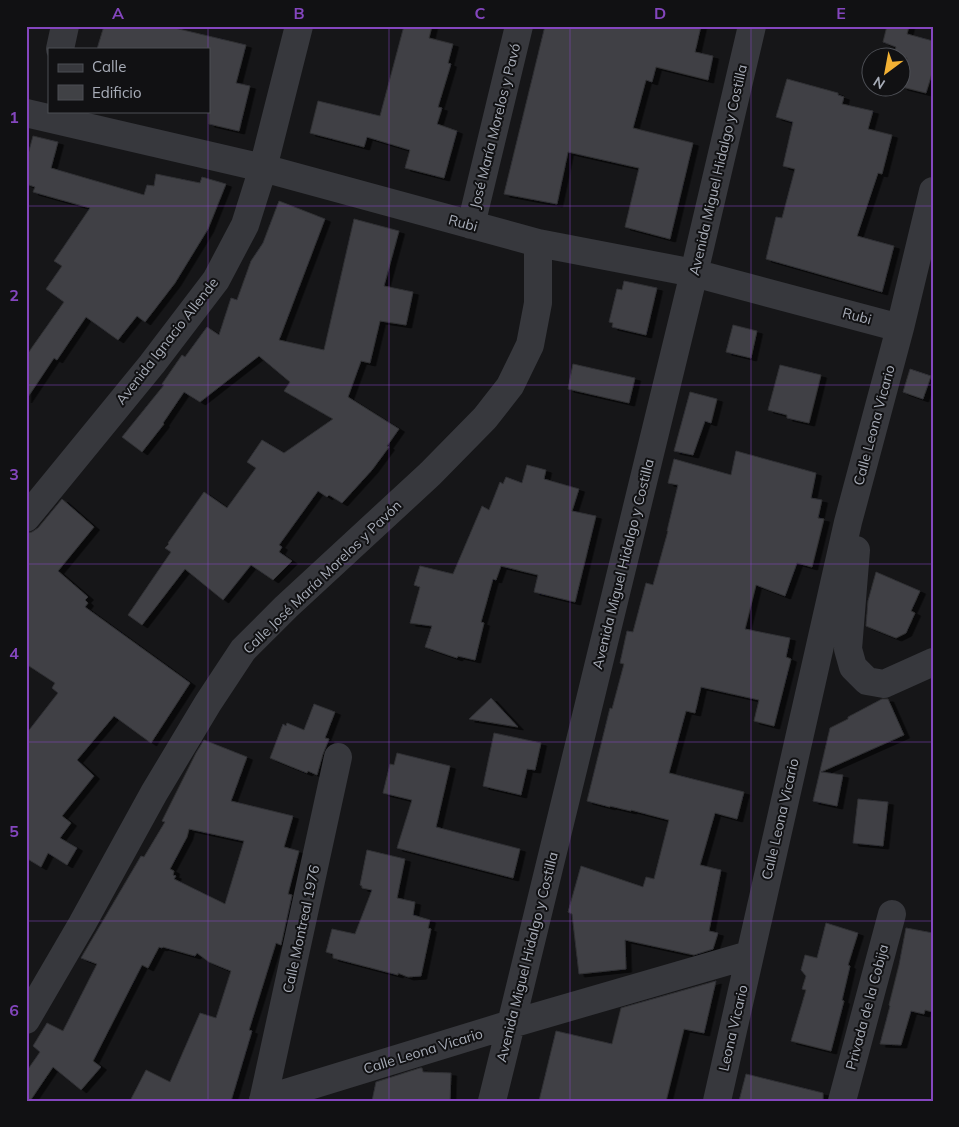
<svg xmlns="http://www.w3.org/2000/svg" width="959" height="1127" font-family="Mulish,sans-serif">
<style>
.building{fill:#404145;stroke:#303034;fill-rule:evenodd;filter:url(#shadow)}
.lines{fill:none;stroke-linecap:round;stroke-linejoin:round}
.minor{stroke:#37383d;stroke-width:28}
.grid{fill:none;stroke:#8446be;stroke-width:1;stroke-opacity:0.55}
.labels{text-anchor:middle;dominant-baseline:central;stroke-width:4;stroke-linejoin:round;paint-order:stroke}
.street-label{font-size:14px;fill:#a8adb8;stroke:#111113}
.neatline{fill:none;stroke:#8446be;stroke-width:2}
.grid-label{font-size:16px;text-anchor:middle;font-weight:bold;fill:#8446be}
</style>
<defs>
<filter id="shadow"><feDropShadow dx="5.5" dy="3" stdDeviation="0" flood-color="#0009"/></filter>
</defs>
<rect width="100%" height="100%" fill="#161618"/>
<!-- building -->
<path class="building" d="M104,26H166L246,45L236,83L250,86L239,131L209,124V49H97Z
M404,26H432L429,38L453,44L448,63L451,64L438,107L442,108L437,124L457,131L444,178L405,168L410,150L367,137L364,147L310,133L318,101L380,116Z
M545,26H701L695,52L713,56L708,80L656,67L652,82L646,80L633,128L693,143L670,239L625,227L639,168L568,152L557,204L504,194Z
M887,26H909L907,34L933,41V70L926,93L902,87V78L907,58H893L896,47L883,42Z
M787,79L838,93V95L844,97L842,104L873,111L868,129L892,135L882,174L878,173L857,236L894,246L882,292L766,259L776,217L782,218L795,169L783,166L793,122L776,117Z
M33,136L58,142L51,168L144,195L147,185L154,186L156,174L200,183L202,177L226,184L208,229L175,283L145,322L137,316L118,340L86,317L57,360L54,358L26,400V356L64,302L46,289L62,266L54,261L90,208L33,192L35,187L26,184V162Z
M279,201L325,219L279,340L324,350L354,219L399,231L384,286L413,292L406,325L380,321L370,363L361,361L348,397L399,429L387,446L389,447L372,470L342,503L329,495L327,497L318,491L279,545L282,547L279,552L292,561L273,580L251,565L223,600L185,569L142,625L128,615L171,552L165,548L169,544L168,543L204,492L227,508L256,468L247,462L262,440L284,453L333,419L284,391L290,382L259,356L200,402L184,392L163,423L164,424L142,452L122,437L164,385L162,384L182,355L185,357L207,327L219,335L231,298L237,300L251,261L263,243Z
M624,281L657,288L646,335L612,327L613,323L609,322L617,289L622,290Z
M733,325L757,331L751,358L726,352Z
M573,364L635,378L629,403L568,389Z
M780,365L821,375L809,423L787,418V415L768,410Z
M910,369L931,376L923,399L903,392Z
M690,392L717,399L711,423L705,421L693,455L674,451Z
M736,451L816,473L811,498L822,500L818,518L824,519L812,567L797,563L785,596L756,585L745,629L790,638L786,657L791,659L774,726L754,721L759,700L701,687L695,713L686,711L669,773L744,792L737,819L715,813L700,865L721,870L709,931L718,933L713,949L694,955L625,940L626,969L579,974L572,914L568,912L581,866L643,887L646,877L654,879L669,820L631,810V811L610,806V807L587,801L610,708L612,709L624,664L620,663L627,631L633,632L646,583L653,585L668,531H667L678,485L668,483L674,459L731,475Z
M527,465L546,470L544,479L579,489L572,511L596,516L575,602L534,592L538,575L501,566L496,580L493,579L481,622L484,623L475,660L458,656L457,658L425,647L432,626L410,623L420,587L414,585L420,566L453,574L482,506L489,510L500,482L503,484L506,477L522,483Z
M62,499L94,527L58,571L88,597L85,600L88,603L85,607L190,683L151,743L114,716L77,760L94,776L62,816L71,823L60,838L77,848L67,865L48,853L41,867L26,858V734L58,693L52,688L55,683L26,664V533L32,532L38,528Z
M876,572L920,591L911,611L915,613L906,633L896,638L866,626L868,601Z
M491,698L518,727L469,719Z
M882,699H888L904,735L821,772L843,775L837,806L813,801L830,728L848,719V717Z
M314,704L335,712L325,738L329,739L323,754L317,775L308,771L307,773L270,758L283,724L286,726L287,723L304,730Z
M494,733L541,743L535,770L527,769L521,795L483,786Z
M204,740L247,757L231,801L293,816L284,847L299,851L288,894L292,895L281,945L276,943L249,1030L252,1031L231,1101H130L146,1070L170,1082L200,1013L216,1018L231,971L209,962L197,953L195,956L163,947L162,948L159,947L148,968L142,965L93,1061L101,1067L81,1090L53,1067L30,1101H26V1072L40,1052L33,1046L47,1023L63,1031L97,964L81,958L141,856L144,857L165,822L162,821L196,753ZM189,829L244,841L225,904L174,879L176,876L173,875L174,871L170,869L187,837Z
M397,753L450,766L436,827L520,849L513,878L397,848L412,800L383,793L390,764L394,765Z
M858,799L888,802L883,846L853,843Z
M367,850L405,859L397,898L415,902L413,915L430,920L428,928L431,929L421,976L408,977L398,973V975L333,958V954L326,952L332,929L355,934L372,890L362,888V886L360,885Z
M826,923L858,933L848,965L850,966L842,1000L844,1001L831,1051L791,1041L806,990L802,989L806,976L801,970L805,955L817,958Z
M906,928L933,933V1012L925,1010L924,1014L911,1011L901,1045L880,1044L890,1006L889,1005L899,965Z
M716,981L704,1033L684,1029L666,1101H539L556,1031L612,1044L621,1008Z
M420,1068H422L423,1072L451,1073L450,1101H372L376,1082Z
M746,1074L823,1093V1101H739Z"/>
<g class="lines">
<!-- minor -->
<path class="minor" d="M60,49L65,26
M26,113L263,168L538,243L694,273L900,328
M471,225L519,26
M26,518L152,364L216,280L245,225L263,168L299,26
M856,550L848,649L853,667L867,681L884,684L933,662
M26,1020L82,924L154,793L208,703L243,650L286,607L430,474L485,418L510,386L530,345L538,303V243
M263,1100L511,1024L749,955
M263,1101L338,757
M492,1101L511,1024L694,273L752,26
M717,1101L848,522L900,328L933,191
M842,1101L892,914"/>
</g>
<!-- grid -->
<path class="grid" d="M208,26V49M389,26V1101M570,26V1101M751,26V1101M208,111V1101M26,206H933M26,385H933M26,564H933M26,742H933M26,921H933"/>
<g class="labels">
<!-- street labels -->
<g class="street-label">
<text transform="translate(495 126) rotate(-76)">José María Morelos y Pavó</text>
<text transform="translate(718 170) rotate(-77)">Avenida Miguel Hidalgo y Costilla</text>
<text transform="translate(463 223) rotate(15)">Rubi</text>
<text transform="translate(857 316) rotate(15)">Rubi</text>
<text transform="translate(167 341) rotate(-52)">Avenida Ignacio Allende</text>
<text transform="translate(874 425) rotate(-75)">Calle Leona Vicario</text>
<text transform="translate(623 564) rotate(-76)">Avenida Miguel Hidalgo y Costilla</text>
<text transform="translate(322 577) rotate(-44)">Calle José María Morelos y Pavón</text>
<text transform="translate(780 819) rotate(-77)">Calle Leona Vicario</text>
<text transform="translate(301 929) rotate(-78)">Calle Montreal 1976</text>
<text transform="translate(527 957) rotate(-76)">Avenida Miguel Hidalgo y Costilla</text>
<text transform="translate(867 1007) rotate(-75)">Privada de la Cobija</text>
<text transform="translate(733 1028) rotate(-77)">Leona Vicario</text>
<text transform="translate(423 1051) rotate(-17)">Calle Leona Vicario</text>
</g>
</g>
<!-- border -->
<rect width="959" height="1127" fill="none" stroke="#111113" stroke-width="55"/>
<!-- legend -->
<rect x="48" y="48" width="162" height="65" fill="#111113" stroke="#4d4f55"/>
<rect x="58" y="64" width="25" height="8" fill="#37383d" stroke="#4d4f55"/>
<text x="92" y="72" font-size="15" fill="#a8adb8">Calle</text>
<rect x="58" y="85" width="25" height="15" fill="#404145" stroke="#4d4f55"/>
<text x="92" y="98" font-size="15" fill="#a8adb8">Edificio</text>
<!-- north arrow -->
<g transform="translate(886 72) rotate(212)"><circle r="24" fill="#111113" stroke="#4d4f55"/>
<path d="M0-4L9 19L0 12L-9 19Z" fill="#f2b134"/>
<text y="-8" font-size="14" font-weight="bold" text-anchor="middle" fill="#a8adb8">N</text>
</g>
<rect x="28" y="28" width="904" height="1072" class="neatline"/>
<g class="grid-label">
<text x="118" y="19">A</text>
<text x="299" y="19">B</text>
<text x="480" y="19">C</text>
<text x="660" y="19">D</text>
<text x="841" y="19">E</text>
<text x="14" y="123">1</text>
<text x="14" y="301">2</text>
<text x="14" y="480">3</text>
<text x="14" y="659">4</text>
<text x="14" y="837">5</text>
<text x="14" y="1016">6</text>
</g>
</svg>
